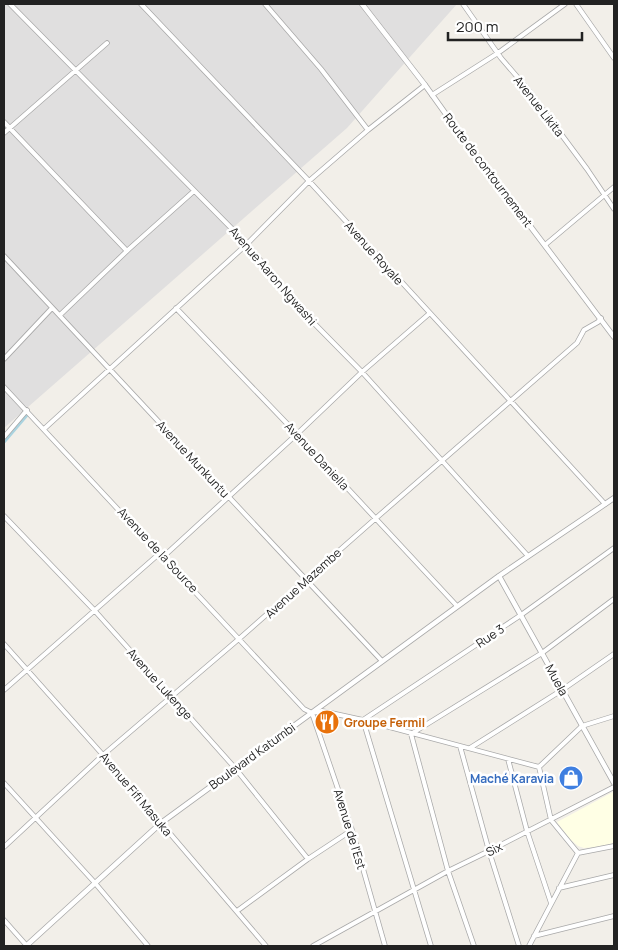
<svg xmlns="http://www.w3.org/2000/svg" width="618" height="950" font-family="Manrope,sans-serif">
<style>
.residential{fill:#e0dfdf}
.education{fill:#ffffe5}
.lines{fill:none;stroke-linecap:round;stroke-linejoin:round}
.canal{stroke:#aad3df;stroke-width:4.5}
.minor-casing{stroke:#a9a9a9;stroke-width:5.5}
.tertiary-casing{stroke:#a9a9a9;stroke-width:6}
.minor{stroke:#fff;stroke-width:4}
.tertiary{stroke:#fff;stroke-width:4.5}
.labels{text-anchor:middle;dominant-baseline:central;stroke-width:5;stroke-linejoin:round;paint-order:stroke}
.street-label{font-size:12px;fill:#222;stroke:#fff}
.food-label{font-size:12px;font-weight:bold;fill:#c56008;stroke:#fff;text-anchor:start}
.shop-label{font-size:12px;font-weight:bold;fill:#366cbe;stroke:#fff;text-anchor:end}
</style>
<rect width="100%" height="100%" fill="#f2efe9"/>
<!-- residential -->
<path class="residential" d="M4,4H457L347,128L4,428Z"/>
<!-- education -->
<path class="education" d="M613,792L614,843L595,847L584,848L578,846L570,839L557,822Z"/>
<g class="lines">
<!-- canal -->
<path class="canal" d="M4,441L27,414"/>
<defs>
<path id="minor" d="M10,4L247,244L301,310L362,372L528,556
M141,4L309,181L605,504
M265,4L321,69L368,130
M463,4L501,58L526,87L587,169L614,209
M576,4L614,58
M432,95L498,53L565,4
M4,122L127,251
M4,133L107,43
M545,245L614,187
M4,256L382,661
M176,308L297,434L457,606
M60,315L129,249L194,191
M4,359L52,308
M4,387L304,709L312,713
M44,429L247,244L309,181L368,130L425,85
M4,437L27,410
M4,516L95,611L235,768L308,859
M163,557L297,434L362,372L430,313
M4,644L103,755L266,946
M4,690L160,553
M312,713L352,830L385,946
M312,713L322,711L363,720L539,767
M614,716L582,726L539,767L551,820L578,853L614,846
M460,746L489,851L519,946
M470,748L562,690L614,654
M508,759L527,831L551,903
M4,783L95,883L148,946
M4,847L103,755L240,638L375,519L577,343L584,330L598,322L601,318
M559,888L614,875
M237,911L308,859L352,830
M4,920L27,946
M534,936L614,916
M313,946L448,871L489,851L614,787
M431,946L363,720L521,615L614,548
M474,946L448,871L411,734L542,653L614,599
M529,946L578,853"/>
<path id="tertiary" d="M362,4L425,85L453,124L614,337
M499,576L614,783
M26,946L161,823L499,576L614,498"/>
</defs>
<!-- minor casing -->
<use href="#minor" class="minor-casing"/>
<!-- tertiary casing -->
<use href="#tertiary" class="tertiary-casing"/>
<!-- minor -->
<use href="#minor" class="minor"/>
<!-- tertiary -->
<use href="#tertiary" class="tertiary"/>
</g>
<!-- icons -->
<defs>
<symbol id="restaurant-disc" viewBox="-11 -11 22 22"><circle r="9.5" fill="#e8710a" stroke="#fff"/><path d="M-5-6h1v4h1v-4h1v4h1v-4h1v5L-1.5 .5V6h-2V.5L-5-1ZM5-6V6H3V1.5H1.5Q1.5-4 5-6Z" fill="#fff"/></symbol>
<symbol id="shop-disc" viewBox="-11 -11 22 22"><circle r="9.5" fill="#3f7fe0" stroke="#fff"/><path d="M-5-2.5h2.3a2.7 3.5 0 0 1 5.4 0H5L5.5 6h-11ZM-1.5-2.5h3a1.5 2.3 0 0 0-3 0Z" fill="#fff"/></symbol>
</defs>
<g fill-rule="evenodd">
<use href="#restaurant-disc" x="313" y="708" width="28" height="28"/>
<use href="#shop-disc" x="557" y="764" width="28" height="28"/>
</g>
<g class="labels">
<!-- street labels -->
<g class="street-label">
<text transform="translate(539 106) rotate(52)">Avenue Likita</text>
<text transform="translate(488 170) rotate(53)">Route de contournement</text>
<text transform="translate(374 253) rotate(48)">Avenue Royale</text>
<text transform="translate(273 276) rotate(49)">Avenue Aaron Ngwashi</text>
<text transform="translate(317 456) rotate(47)">Avenue Daniella</text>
<text transform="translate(193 459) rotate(47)">Avenue Munkuntu</text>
<text transform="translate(158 550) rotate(47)">Avenue de la Source</text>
<text transform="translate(303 583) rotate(-42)">Avenue Mazembe</text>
<text transform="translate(490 636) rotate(-34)">Rue 3</text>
<text transform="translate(557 680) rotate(62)">Muela</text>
<text transform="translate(160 684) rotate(48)">Avenue Lukenge</text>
<text transform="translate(252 756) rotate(-36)">Boulevard Katumbi</text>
<text transform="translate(136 794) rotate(50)">Avenue Fifi Masuka</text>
<text transform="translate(350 829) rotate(73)">Avenue de l'Est</text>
<text transform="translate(494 849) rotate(-27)">Six</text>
</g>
<!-- food labels -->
<g class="food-label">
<text x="344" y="722">Groupe Fermil</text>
</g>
<!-- shop labels -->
<g class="shop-label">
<text x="554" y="778">Maché Karavia</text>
</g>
</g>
<!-- border -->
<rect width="618" height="950" fill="none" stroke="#222222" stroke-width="10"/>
<!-- scale -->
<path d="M448 32v8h134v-8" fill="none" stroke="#222222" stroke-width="2.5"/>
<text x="456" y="32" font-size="15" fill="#222222" stroke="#ffffff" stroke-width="4" paint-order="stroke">200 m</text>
</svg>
